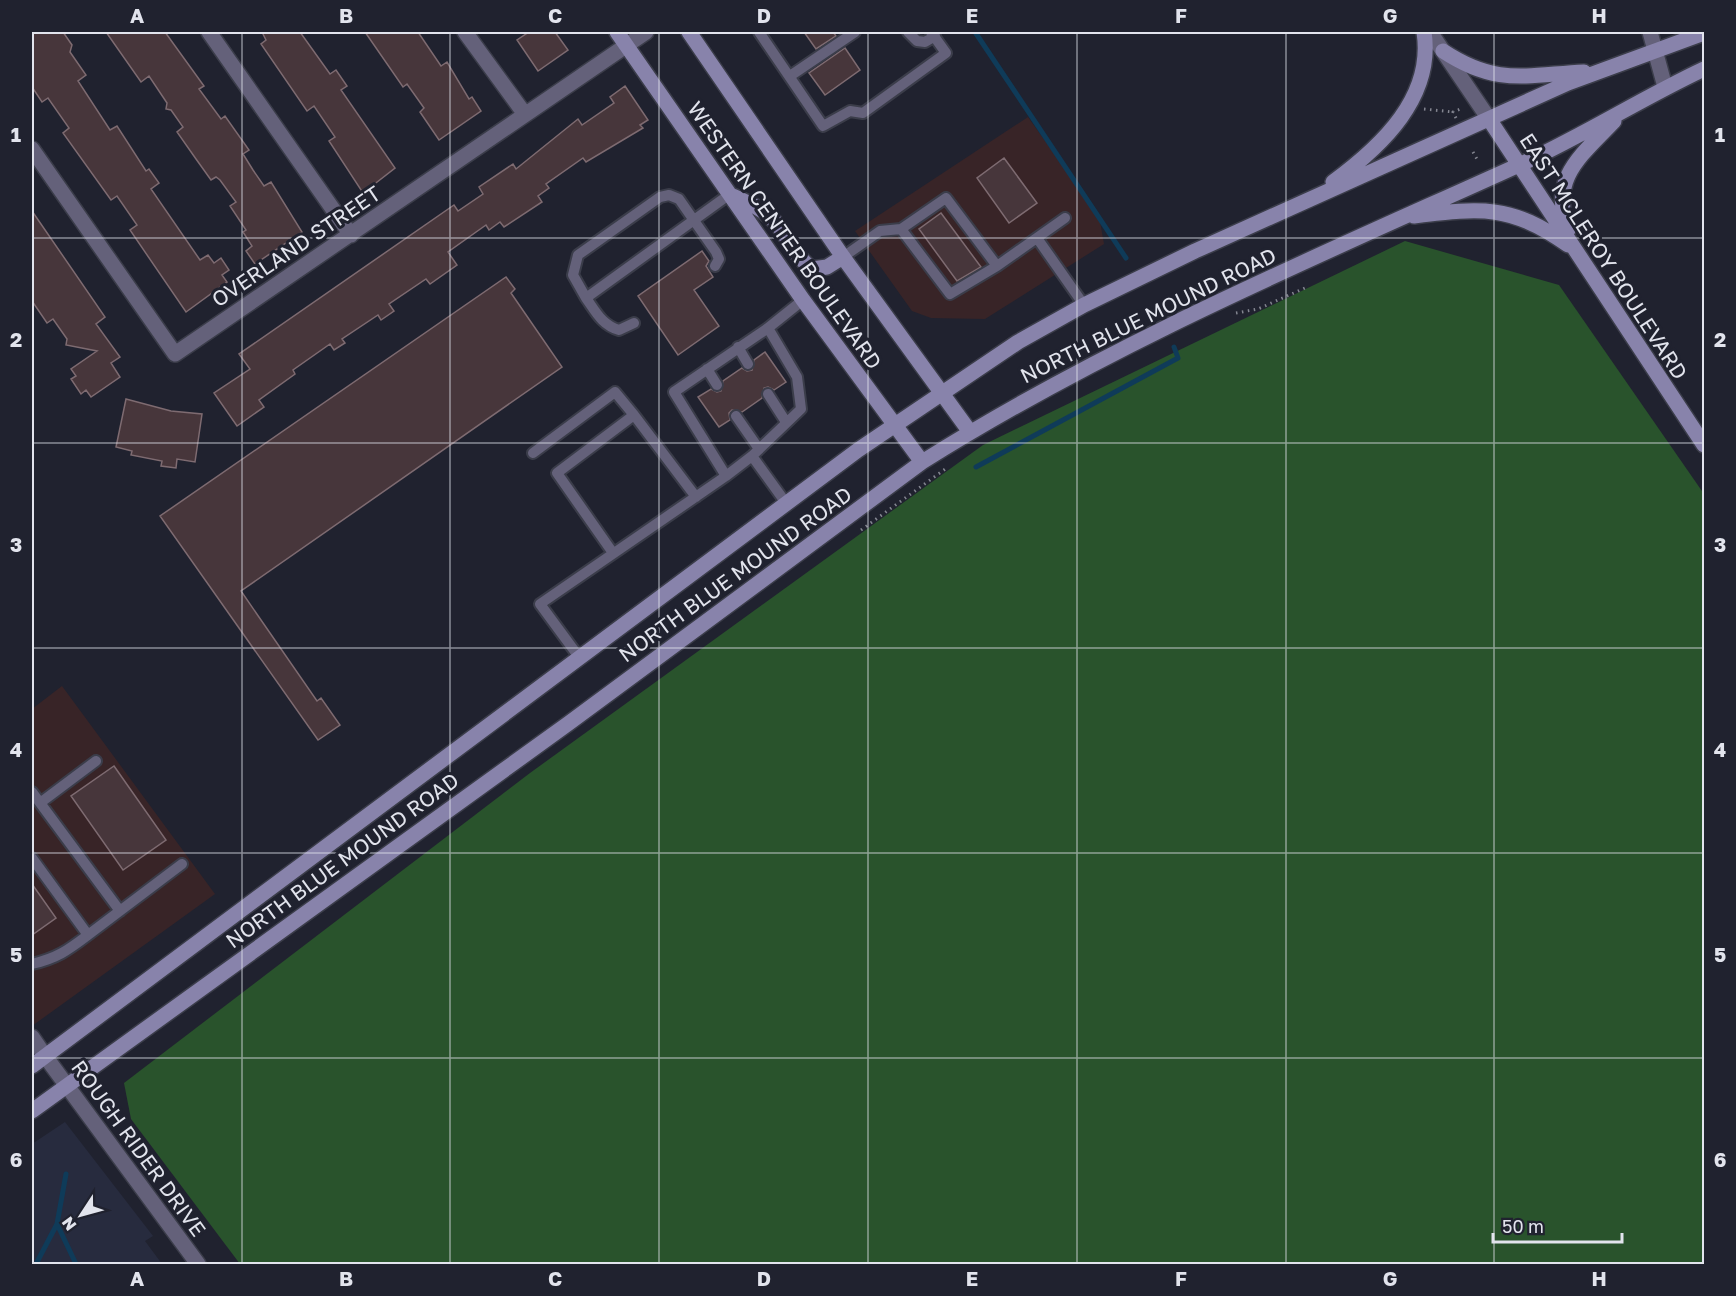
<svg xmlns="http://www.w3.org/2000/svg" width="1736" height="1296" font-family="'Golos Text',sans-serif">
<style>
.commercial{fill:#382427}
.built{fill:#272b3e}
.green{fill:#29532c}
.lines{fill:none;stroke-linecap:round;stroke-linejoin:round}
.stream{stroke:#0f3b59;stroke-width:5}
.building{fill:#47363b;stroke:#7e6b71;stroke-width:1.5}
.service-casing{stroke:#3b3d4a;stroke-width:14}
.minor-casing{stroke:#3b3d4a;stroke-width:18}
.tertiary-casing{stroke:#3b3d4a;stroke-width:18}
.secondary-casing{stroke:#3b3d4a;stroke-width:18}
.path{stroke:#848691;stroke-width:3;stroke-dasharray:1.5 4.5;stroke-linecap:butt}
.service{stroke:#64617a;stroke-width:10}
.minor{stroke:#64617a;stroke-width:15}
.tertiary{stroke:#64617a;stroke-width:15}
.secondary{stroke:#8883ab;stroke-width:15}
.grid{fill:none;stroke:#e2e4ed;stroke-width:1.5;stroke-opacity:0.55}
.labels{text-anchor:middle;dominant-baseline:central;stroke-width:6;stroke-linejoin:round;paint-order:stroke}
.street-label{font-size:21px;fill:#e2e4ed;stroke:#20222f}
.neatline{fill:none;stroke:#e2e4ed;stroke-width:2}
.grid-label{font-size:20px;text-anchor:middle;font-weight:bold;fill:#e2e4ed}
</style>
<rect width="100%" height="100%" fill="#20222f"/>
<!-- commercial -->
<path class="commercial" d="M1028,117L1099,216L1104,244L985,319L931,318L912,311L855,231Z
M62,686L215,894L32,1026V709Z"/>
<!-- built -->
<path class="built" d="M65,1122L153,1236L145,1241L162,1264H32V1144Z"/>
<!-- green -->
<path class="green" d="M1405,241L1559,285L1704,494V1264H240L131,1119L124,1083L530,773L983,445Z"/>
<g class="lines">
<!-- stream -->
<path class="stream" d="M975,32L1126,258
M976,467L1178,358L1174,347
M57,1224L76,1264
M36,1264L57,1224L66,1174"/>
</g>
<!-- building -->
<path class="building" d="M32,32H63L72,45L70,52L86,75L78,81L110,130L117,126L146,171L149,169L159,183L151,189L200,260L208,255L214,263L221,258L229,270L222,275L227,282L186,312L130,230L137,225L117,196L111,200L63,133L69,128L48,98L42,102L32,87Z
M106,32H165L204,86L199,89L221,119L225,116L249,150L243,154L253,170L264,186L271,182L302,232L255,264L246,251L252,246L243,232L246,230L230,206L236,202L220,180L216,177L211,180L196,159L177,132L183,127L171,110L166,109L167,103L149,76L141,82Z
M262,32H300L330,74L336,70L347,86L341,90L395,168L363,193L329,141L335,137L314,106L307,111L261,44L266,40Z
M365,32H418L441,66L447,62L469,99L472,97L481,111L439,140L420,112L424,108L407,84L403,87Z
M529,32H555L568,50L538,71L517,40Z
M804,32H833L836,36L816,49Z
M845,48L860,70L825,95L809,73Z
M625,86L648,120L640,125L643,128L586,162L583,158L546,184L549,188L538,196L542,202L504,227L500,222L489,230L486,225L448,252L457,265L430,284L426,279L389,304L394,311L381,320L378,315L342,339L345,343L334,350L330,344L293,370L295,374L259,400L264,407L237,426L214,393L250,369L239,354L454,205L458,211L483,194L479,187L513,164L516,169L578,119L582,125L614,103L610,97Z
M1004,158L1037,203L1009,223L977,178Z
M32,211L105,317L96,324L120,357L111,363L120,377L91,397L86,390L81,394L71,379L76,376L71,369L97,351L66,345L67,339L53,319L47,323L32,301Z
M941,213L981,267L957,281L919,229Z
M702,251L709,261L706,266L713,277L694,290L719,326L678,355L638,296Z
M506,277L515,289L511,293L562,367L241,591L317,701L321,698L340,725L318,740L160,516Z
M765,352L786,382L774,390L768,387L764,388L762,398L742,412L732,410L729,413L730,420L719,427L698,397L711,389L717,392L721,391L723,381L742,368L747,371L752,370L754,360Z
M126,399L171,411L202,414L195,462L177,459L176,468L161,466L162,461L131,455L132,451L116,447Z
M114,766L166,840L123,870L71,796Z
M32,884L56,918L32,935Z"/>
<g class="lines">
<defs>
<path id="service" d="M759,32L823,126L850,111L863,113L946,53L931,32
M908,32L917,41L925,42L935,36
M790,76L855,32
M901,229L946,198L997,266
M1037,238L1084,305
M843,257L880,231L901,229L950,294L997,266L1065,218
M586,298L573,275L578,255L660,197L669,195L679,199L716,252L719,259L715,266
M634,323L619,330C602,325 596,312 586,298L730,194
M768,328L674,392L726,476L752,456L801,409L797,377L768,328L803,300
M738,347L748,364
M707,369L717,385
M768,394L786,422
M736,416L759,449
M533,453L615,392L634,415
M752,456L786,503
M613,553L557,473L634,415L696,497
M579,657L540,604L726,476
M32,792L120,911
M40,803L96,761
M32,858L88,935C67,951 57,958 32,964
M88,935L182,864"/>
<path id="minor" d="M209,32L351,235
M465,32L524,113
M1430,32L1489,119
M1650,32L1665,87
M32,149L175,354L646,32
M32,1037L45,1056"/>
<path id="tertiary" d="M45,1056L198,1264"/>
<path id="secondary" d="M617,32L803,300L922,462
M689,32L843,257L970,432
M1443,51C1496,86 1525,75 1584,72
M1489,119L1704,445
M1333,182C1382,146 1434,97 1424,32
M733,196C749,203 765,210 777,224C789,239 796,257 812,269L827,267L843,257
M1414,216C1481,208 1511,204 1568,245
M1568,230C1549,178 1581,156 1614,121
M32,1066L858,450L1018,342L1084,305L1195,251L1568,83L1704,33
M32,1111L569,723L922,462C1111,343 1316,257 1519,165C1583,136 1642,98 1704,69"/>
</defs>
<!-- service casing -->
<use href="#service" class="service-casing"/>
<!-- minor casing -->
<use href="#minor" class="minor-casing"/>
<!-- tertiary casing -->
<use href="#tertiary" class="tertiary-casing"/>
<!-- secondary casing -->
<use href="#secondary" class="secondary-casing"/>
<!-- path -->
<path class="path" d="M1424,109L1453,112
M1456,118L1453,112L1463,108
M1473,152L1478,161
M1236,313L1258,309L1305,288
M861,530L948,467"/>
<!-- service -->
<use href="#service" class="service"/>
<!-- minor -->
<use href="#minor" class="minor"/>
<!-- tertiary -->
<use href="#tertiary" class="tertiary"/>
<!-- secondary -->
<use href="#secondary" class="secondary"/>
</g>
<!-- grid -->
<path class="grid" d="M242,32V1264M450,32V1264M659,32V1264M868,32V1264M1077,32V1264M1286,32V1264M1494,32V1264M32,238H1704M32,443H1704M32,648H1704M32,853H1704M32,1058H1704"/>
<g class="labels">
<!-- street labels -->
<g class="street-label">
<text transform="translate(785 235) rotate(55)">WESTERN CENTER BOULEVARD</text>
<text transform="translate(296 246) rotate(-34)">OVERLAND STREET</text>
<text transform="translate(1604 256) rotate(57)">EAST MCLEROY BOULEVARD</text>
<text transform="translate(1148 315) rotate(-26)">NORTH BLUE MOUND ROAD</text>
<text transform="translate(735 574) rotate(-36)">NORTH BLUE MOUND ROAD</text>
<text transform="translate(342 860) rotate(-36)">NORTH BLUE MOUND ROAD</text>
<text transform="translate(139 1148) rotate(54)">ROUGH RIDER DRIVE</text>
</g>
</g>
<!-- border -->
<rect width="1736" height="1296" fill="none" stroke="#20222f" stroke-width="66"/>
<!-- north arrow -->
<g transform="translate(81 1215) rotate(234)" stroke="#20222f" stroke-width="4.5" paint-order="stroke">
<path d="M0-4.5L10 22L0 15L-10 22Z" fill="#e2e4ed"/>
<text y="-9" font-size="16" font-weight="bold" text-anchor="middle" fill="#e2e4ed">N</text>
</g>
<!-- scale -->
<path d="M1493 1233v9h129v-9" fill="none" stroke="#e2e4ed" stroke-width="3"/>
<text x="1502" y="1233" font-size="18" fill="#e2e4ed" stroke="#20222f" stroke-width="4.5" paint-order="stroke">50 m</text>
<rect x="33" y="33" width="1670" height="1230" class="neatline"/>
<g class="grid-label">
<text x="137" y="23">A</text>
<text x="346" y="23">B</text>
<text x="555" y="23">C</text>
<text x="764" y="23">D</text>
<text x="972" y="23">E</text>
<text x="1181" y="23">F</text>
<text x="1390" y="23">G</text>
<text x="1599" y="23">H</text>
<text x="16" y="142">1</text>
<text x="1720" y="142">1</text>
<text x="16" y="347">2</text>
<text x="1720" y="347">2</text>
<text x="16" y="552">3</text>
<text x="1720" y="552">3</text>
<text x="16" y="757">4</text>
<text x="1720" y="757">4</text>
<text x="16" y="962">5</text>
<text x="1720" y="962">5</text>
<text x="16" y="1167">6</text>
<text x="1720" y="1167">6</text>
<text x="137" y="1286">A</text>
<text x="346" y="1286">B</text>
<text x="555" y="1286">C</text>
<text x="764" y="1286">D</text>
<text x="972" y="1286">E</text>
<text x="1181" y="1286">F</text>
<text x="1390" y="1286">G</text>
<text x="1599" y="1286">H</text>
</g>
</svg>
